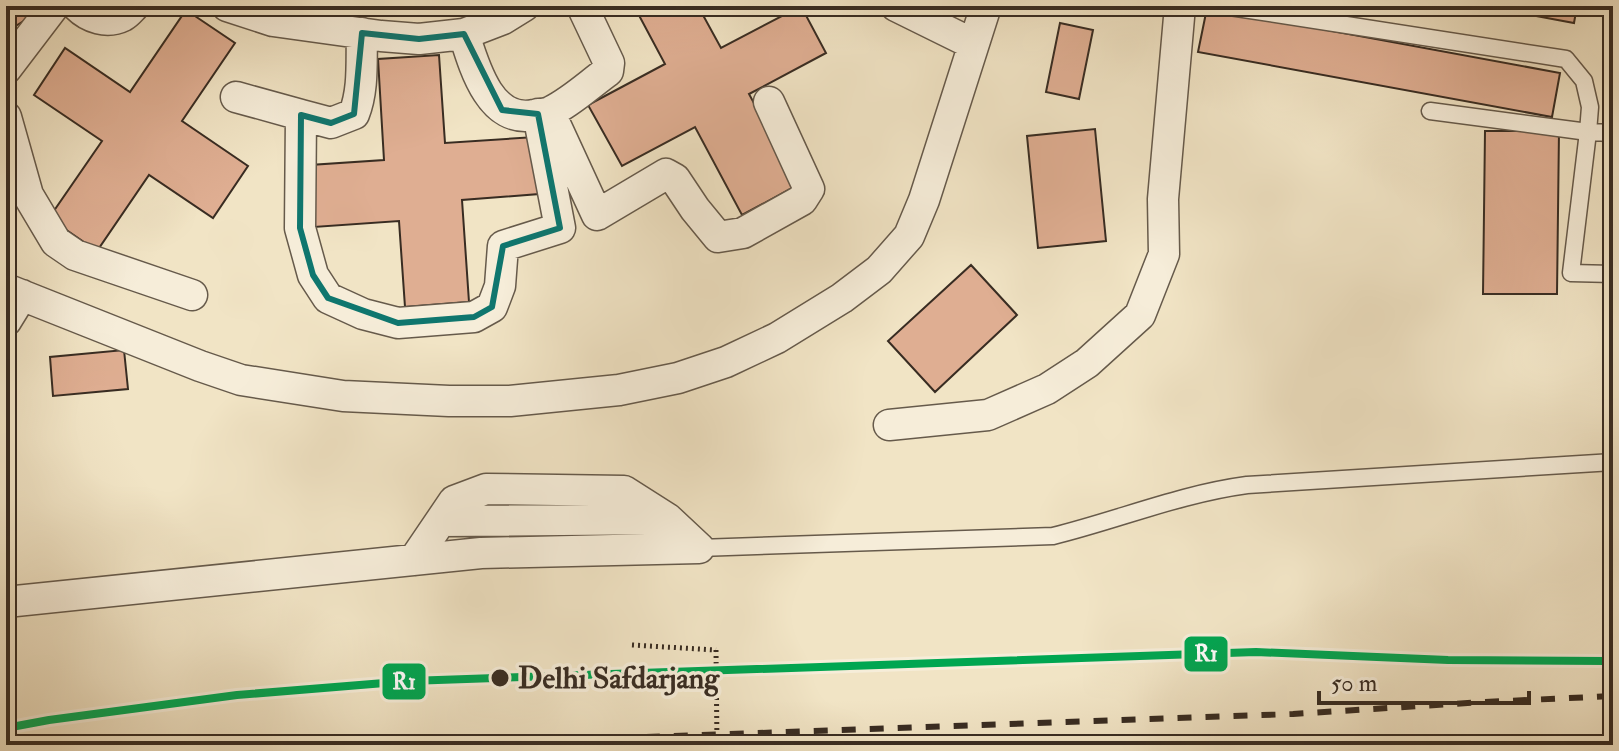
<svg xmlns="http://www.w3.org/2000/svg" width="1619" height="751" font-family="'IM FELL Double Pica',serif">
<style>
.building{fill:#dfae92;stroke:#382c22;stroke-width:2}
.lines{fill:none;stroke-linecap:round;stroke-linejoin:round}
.lane-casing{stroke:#665a4b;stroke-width:19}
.street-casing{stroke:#665a4b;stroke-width:33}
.path{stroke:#382c22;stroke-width:5;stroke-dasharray:2 4;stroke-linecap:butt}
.lane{stroke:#f6edd9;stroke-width:16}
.street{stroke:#f6edd9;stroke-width:30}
.rail{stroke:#382c22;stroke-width:6;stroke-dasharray:14 14;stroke-linecap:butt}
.path-bridge{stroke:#382c22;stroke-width:5;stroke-dasharray:2 4;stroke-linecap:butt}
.rail-1-casing{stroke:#f6edd9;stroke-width:14}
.rail-1{stroke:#00a651;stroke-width:8}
.marked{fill:none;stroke:#0f766e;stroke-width:6;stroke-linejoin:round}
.stop-dot{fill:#382c22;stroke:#f6edd9;stroke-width:3}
.labels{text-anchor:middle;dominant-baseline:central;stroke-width:7;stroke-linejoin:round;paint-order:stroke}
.stop-label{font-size:30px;font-weight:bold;fill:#382c22;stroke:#f6edd9;text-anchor:start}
.line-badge{stroke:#f6edd9;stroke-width:3}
.badge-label{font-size:22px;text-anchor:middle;font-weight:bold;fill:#fff}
</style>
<rect width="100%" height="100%" fill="#f1e4c5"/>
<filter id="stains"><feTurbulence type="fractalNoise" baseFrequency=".0025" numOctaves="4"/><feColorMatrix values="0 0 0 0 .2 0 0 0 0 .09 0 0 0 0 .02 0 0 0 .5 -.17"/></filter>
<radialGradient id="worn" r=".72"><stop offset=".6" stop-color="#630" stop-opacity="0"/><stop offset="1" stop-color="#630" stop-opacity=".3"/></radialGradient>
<!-- building -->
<path class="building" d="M6,6H23L30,17L6,32Z
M634,6H698L721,48L801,6L826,53L749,94L798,185L742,215L695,127L622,166L588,105L665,64Z
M1500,6H1577L1574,23L1499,9Z
M1207,8L1560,73L1552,117L1198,52Z
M186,10L235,43L182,121L248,166L213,218L149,175L97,251L49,218L102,141L34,95L65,48L130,92Z
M1060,23L1093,30L1079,99L1046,92Z
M439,55L445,143L535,137L539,194L462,200L469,302L405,307L399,221L314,227L310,165L384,160L378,59Z
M1095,129L1106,241L1038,248L1027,136Z
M1485,131H1559L1557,294H1483Z
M971,265L1017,315L935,392L888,341Z
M124,350L128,389L53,396L50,357Z"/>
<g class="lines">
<defs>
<path id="lane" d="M1230,7L1566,59L1584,81L1590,107L1588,132L1613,133
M1430,111L1588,132L1571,273L1613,274
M699,548L1053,536C1118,520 1180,494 1247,485L1613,462"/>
<path id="street" d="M77,6C89,18 107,24 123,16C128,13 131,9 134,6
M227,6L273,21L381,36L419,39L464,34L503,19L524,6
M896,6L973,44
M464,34C474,66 490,124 534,115C540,114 547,114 552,111C572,101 590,84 608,71L609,63L582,6
M6,69L54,6
M236,97L301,115L300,228L313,275L328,298L363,314L398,323L474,317L492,307L500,286L503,246L560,228L538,114
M550,113L597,215L666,174L675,179L695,209L718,237L743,233L802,200L809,189L769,102
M301,115L331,123L354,114C364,89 361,60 362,33
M6,117L28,195L56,242L75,255L192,295
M6,289L200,366L241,380L343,396L449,401H510L619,390L678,378L726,362L777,338L842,298L879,270L909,236L924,200L986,6
M6,321L22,295
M889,425L988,415L1047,389L1087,363L1140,315L1164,254L1163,199L1180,6
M441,521L668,519
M414,560L454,501L486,489L624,491L668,519L699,548
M6,602L481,553L699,548"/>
</defs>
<!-- lane casing -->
<use href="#lane" class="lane-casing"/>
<!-- street casing -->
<use href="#street" class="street-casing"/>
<!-- path -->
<path class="path" d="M632,645L716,650"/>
<!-- lane -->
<use href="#lane" class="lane"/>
<!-- street -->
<use href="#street" class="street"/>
<!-- rail -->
<path class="rail" d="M6,728L49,720L237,695L409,681L1256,652L1448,660L1607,661
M422,745L1293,714L1485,702L1613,696"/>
<!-- path-bridge -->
<path class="path-bridge" d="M716,650L717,745"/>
<defs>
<path id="rail-1" d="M6,728L49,720L237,695L409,681L1256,652L1448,660L1607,661"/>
</defs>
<!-- rail-1 casing -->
<use href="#rail-1" class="rail-1-casing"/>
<!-- rail-1 -->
<use href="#rail-1" class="rail-1"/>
</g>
<!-- marked area -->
<path class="marked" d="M362,33L419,39L464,34L502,110L538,114L560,228L503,246L492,307L474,317L398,323L328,298L313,275L300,228L301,115L331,123L354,114Z"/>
<!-- markers -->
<circle class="stop-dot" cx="500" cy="678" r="10"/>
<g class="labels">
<!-- stop labels -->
<g class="stop-label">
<text x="518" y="678">Delhi Safdarjang</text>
</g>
</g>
<g class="line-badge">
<rect x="1183" y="635" width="46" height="38" rx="8" fill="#00a651"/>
<rect x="381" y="662" width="46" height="39" rx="8" fill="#00a651"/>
</g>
<g class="badge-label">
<text x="1206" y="661">R1</text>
<text x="404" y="689">R1</text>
</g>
<!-- margin -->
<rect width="1619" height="751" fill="none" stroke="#f1e4c5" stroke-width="32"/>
<rect x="8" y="8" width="1603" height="735" fill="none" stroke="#382c22" stroke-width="4"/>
<rect x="16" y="16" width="1587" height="719" fill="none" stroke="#382c22" stroke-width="2"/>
<!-- scale -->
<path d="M1319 691v12h210v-12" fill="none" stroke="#382c22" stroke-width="4"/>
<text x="1331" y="691" font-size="24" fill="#382c22" stroke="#f6edd9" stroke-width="6" paint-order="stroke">50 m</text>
<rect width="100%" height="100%" filter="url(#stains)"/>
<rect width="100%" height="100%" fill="url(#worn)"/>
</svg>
